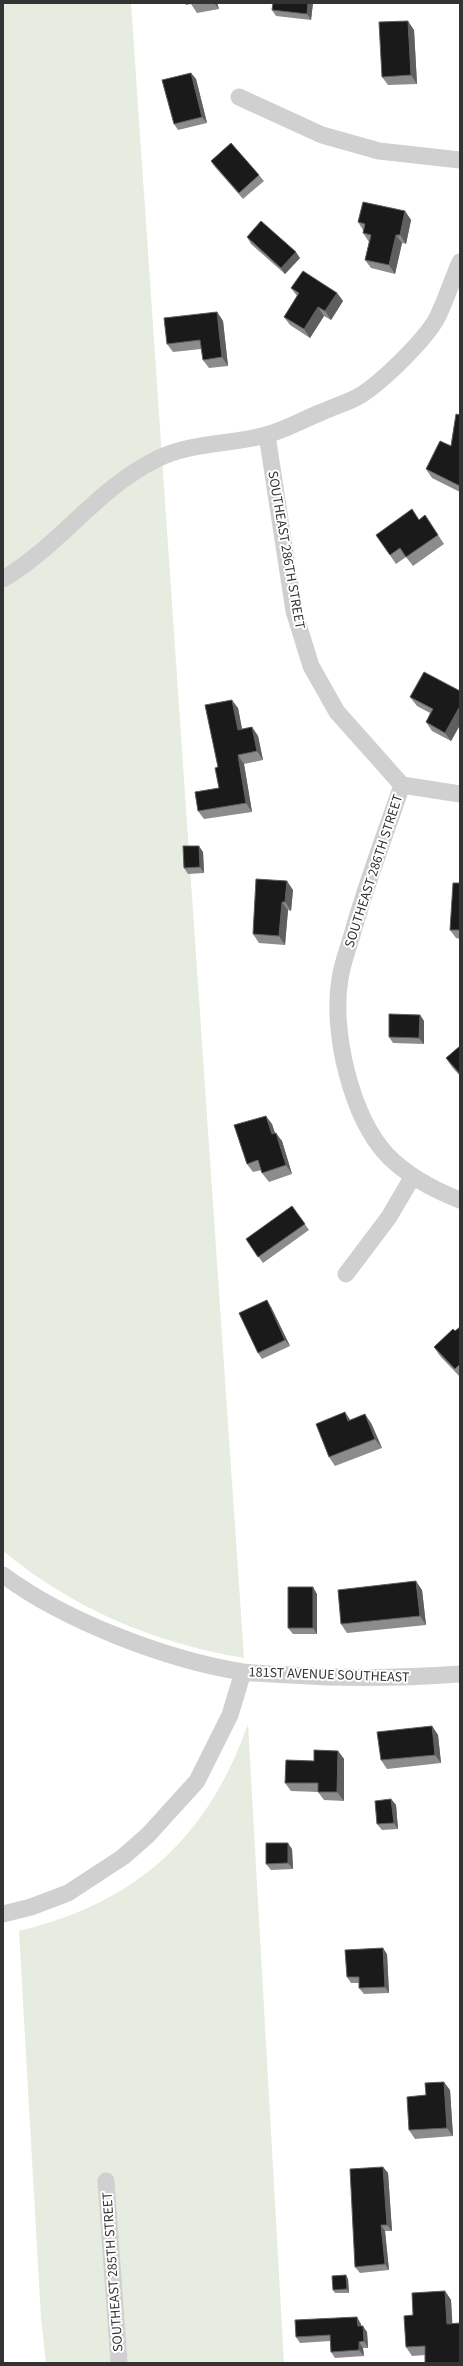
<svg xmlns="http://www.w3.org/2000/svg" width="463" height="2366" font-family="'Source Sans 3',sans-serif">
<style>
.green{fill:#e6ecdf}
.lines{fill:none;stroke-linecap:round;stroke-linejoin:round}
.minor{stroke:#d0d0d0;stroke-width:17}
.wall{fill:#8c8c8c}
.shaded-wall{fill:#5f5f5f}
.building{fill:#1a1a1a;stroke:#5f5f5f}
.labels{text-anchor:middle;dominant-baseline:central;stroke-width:4;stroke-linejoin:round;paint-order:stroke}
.street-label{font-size:14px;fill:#333;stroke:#fff}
</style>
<rect width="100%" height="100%" fill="#fff"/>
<!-- green -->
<path class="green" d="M3,3H131L244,1658C154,1643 74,1609 3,1551Z
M248,1724L284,2363H46L41,2318L19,1931C136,1903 208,1838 248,1724Z"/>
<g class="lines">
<!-- minor -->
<path class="minor" d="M239,97L322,135L379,151L460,160
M267,435L294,611L311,666L337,712L402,785C385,835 366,884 352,935C348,949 342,964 340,979C331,1031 351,1117 388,1156C408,1176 434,1190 460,1200
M3,579C59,546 97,489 155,460C190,442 229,445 266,435C285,430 304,419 322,412C335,406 350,402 361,395C383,381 425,340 437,318C446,300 452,280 460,262
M402,785L460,794
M346,1274L389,1217L413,1176
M3,1575C65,1621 167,1660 243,1672C258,1674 275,1674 291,1675C348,1679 403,1678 460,1674
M3,1914L31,1907L68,1893L123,1857L148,1835L197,1781L230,1715L243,1672
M106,2181L119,2363"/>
</g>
<!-- wall -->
<path class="wall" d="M184,3H217L219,9L197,13L191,4L186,5Z
M313,3L311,20L276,16L272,10Z
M414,30L417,84L388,85L382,77Z
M191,73L196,79L207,123L178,130L174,124Z
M211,161L259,175L264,181L243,199L215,167Z
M405,211L411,220L406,244L402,243L395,274L371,268L365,260L369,242L363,233V230L358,222Z
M247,237L300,258L285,274L251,244Z
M291,288L337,293L343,301L331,320L324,316L310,338L290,325L284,317L297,296Z
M217,312L223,321L228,366L209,368L203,360L201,349L173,352L167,344Z
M460,415V492L432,478L426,469L451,446Z
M425,515L444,544L413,566L406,557L396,564L376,535L419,520Z
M460,691V725L451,741L432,731L426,722L430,713L417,706L410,697Z
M238,708L242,729L252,727L258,736L263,760L244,764L252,812L204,819L198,811L219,788L218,767Z
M203,852L204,873L188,874L184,868Z
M460,883V939L456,938L450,930Z
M293,890L291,911L288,910L285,945L259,943L253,934Z
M420,1015L424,1021V1044L393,1043L389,1037Z
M460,1046V1076L452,1067L446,1058Z
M272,1124L275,1133L282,1141L292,1174L269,1182L262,1173V1170L253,1172L247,1164Z
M292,1206L309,1230L263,1263L246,1239Z
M271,1307L290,1346L262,1359L258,1353Z
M460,1327V1377L440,1356L434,1347L455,1331Z
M350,1420L371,1423L382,1448L335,1466L329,1457Z
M422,1590L426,1625L347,1633L341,1624Z
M317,1594V1634H293L288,1628Z
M432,1726L438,1735L441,1763L387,1769L381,1760Z
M338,1751L344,1759V1801L324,1800L318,1792L291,1791L285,1783L314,1761Z
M391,1799L396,1805L398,1829L382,1830L377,1824Z
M292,1849L293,1869L271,1870L266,1864Z
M387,1954L389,1993L364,1994L359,1988V1983H351L347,1977Z
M450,2090L453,2136L415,2139L409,2130L426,2095Z
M383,2167L388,2173L392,2231H385L389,2270L360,2273L355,2267Z
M348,2279L349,2293H335L333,2290Z
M445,2291L451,2300L452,2324L425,2355L412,2356L406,2347L413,2315Z
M361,2324V2326L367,2332L368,2348H363L364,2356L335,2358L331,2352L330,2341L300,2343L296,2337Z"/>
<!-- shaded-wall -->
<path class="shaded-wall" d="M214,3H217L219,9Z
M308,3H313L311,20L307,14Z
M408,21L414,30L417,84L411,75Z
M191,73L196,79L207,123L202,117Z
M405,211L411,220L406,244L400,235Z
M396,235L402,243L395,274L389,265Z
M296,252L300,258L285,274L281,268Z
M337,293L343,301L331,320L325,311Z
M318,307L324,316L310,338L304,329Z
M217,312L223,321L228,366L222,357Z
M232,700L238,708L244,739L238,730Z
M460,706V725L451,741L445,733Z
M252,727L258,736L263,760L257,751Z
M238,755L244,764L252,812L246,803Z
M199,846L203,852L204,873L200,867Z
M287,881L293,890L291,911L285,902Z
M282,902L288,910L285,945L279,936Z
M420,1015L424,1021V1044L419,1038Z
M266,1116L272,1124L278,1143L272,1134Z
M276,1133L282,1141L292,1174L286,1165Z
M267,1300L271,1307L290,1346L285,1340Z
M345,1412L351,1421H348Z
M365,1414L371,1423L382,1448L375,1439Z
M416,1581L422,1590L426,1625L420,1616Z
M313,1587L317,1594V1634L313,1628Z
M432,1726L438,1735L441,1763L435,1755Z
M338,1751L344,1759V1801L337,1792Z
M391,1799L396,1805L398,1829L394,1823Z
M288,1843L292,1849L293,1869L288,1863Z
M383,1948L387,1954L389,1993L385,1987Z
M444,2082L450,2090L453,2136L447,2128Z
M383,2167L388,2173L392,2231L387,2225Z
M381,2225L385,2231L389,2270L385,2264Z
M346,2275L348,2279L349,2293L347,2289Z
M445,2291L451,2300L453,2333L447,2324Z
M357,2317L361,2324L362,2332L358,2326Z
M363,2326L367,2332L368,2348L364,2341Z
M359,2342L363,2348L364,2356L359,2350Z"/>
<!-- building -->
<path class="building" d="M273,3H308L307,14L272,10Z
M408,21L411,75L382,77L379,22Z
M191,73L202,117L174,124L162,80Z
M231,143L259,175L239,193L211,161Z
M363,202L405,211L400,235H396L389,265L365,260L371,235L363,233L365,224L358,222Z
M261,221L296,252L281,268L247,237Z
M303,271L337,293L325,311L318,307L304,329L284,317L299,293L291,288Z
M217,312L222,357L203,360L200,340L167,344L164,318Z
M456,414L460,415V486L426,469L440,441L451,446Z
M412,509L419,520L425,515L438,535L406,557L400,548L390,555L376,535Z
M424,672L460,691V706L445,733L426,722L433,709L410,697Z
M232,700L238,730L252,727L257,751L238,755L246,803L198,811L195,792L219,788L215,768L218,767L205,705Z
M183,846H199L200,867L184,868Z
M256,879L287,881L285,902H282L279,936L253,934Z
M453,883H460V930H450Z
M389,1014L420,1015L419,1038L389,1037Z
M460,1046V1074L446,1058Z
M266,1116L272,1134L276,1133L286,1165L262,1173L258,1160L247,1164L234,1125Z
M292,1206L305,1224L258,1257L246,1239Z
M267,1300L285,1340L258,1353L239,1313Z
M460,1327V1364L455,1369L434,1347L453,1329L455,1331Z
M345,1412L348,1421L365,1414L375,1439L329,1457L316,1424Z
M416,1581L420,1616L341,1624L338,1590Z
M288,1587H313V1628H288Z
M432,1726L435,1755L381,1760L377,1732Z
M314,1750L338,1751L337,1792H318V1783H285L286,1760L314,1761Z
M391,1799L394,1823L377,1824L375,1801Z
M266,1843H288V1863L266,1864Z
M383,1948L385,1987L359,1988V1977H347L345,1950Z
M444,2082L447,2128L409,2130L407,2097L426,2095L425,2083Z
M383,2167L387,2225H381L385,2264L355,2267L350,2169Z
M346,2275L347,2289L333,2290L332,2276Z
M445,2291L447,2324L460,2323V2363H425V2346L406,2347L404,2316L413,2315L412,2293Z
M357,2317L358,2326H363L364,2341L359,2342V2350L331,2352L330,2335L296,2337L295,2320Z"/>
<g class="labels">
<!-- street labels -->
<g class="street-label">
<text transform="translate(286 550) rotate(80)">SOUTHEAST 286TH STREET</text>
<text transform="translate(374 871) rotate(-72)">SOUTHEAST 286TH STREET</text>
<text transform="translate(329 1675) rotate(2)">181ST AVENUE SOUTHEAST</text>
<text transform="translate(113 2272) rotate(-94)">SOUTHEAST 285TH STREET</text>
</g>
</g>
<!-- border -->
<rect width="463" height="2366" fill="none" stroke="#333333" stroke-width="8"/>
</svg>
